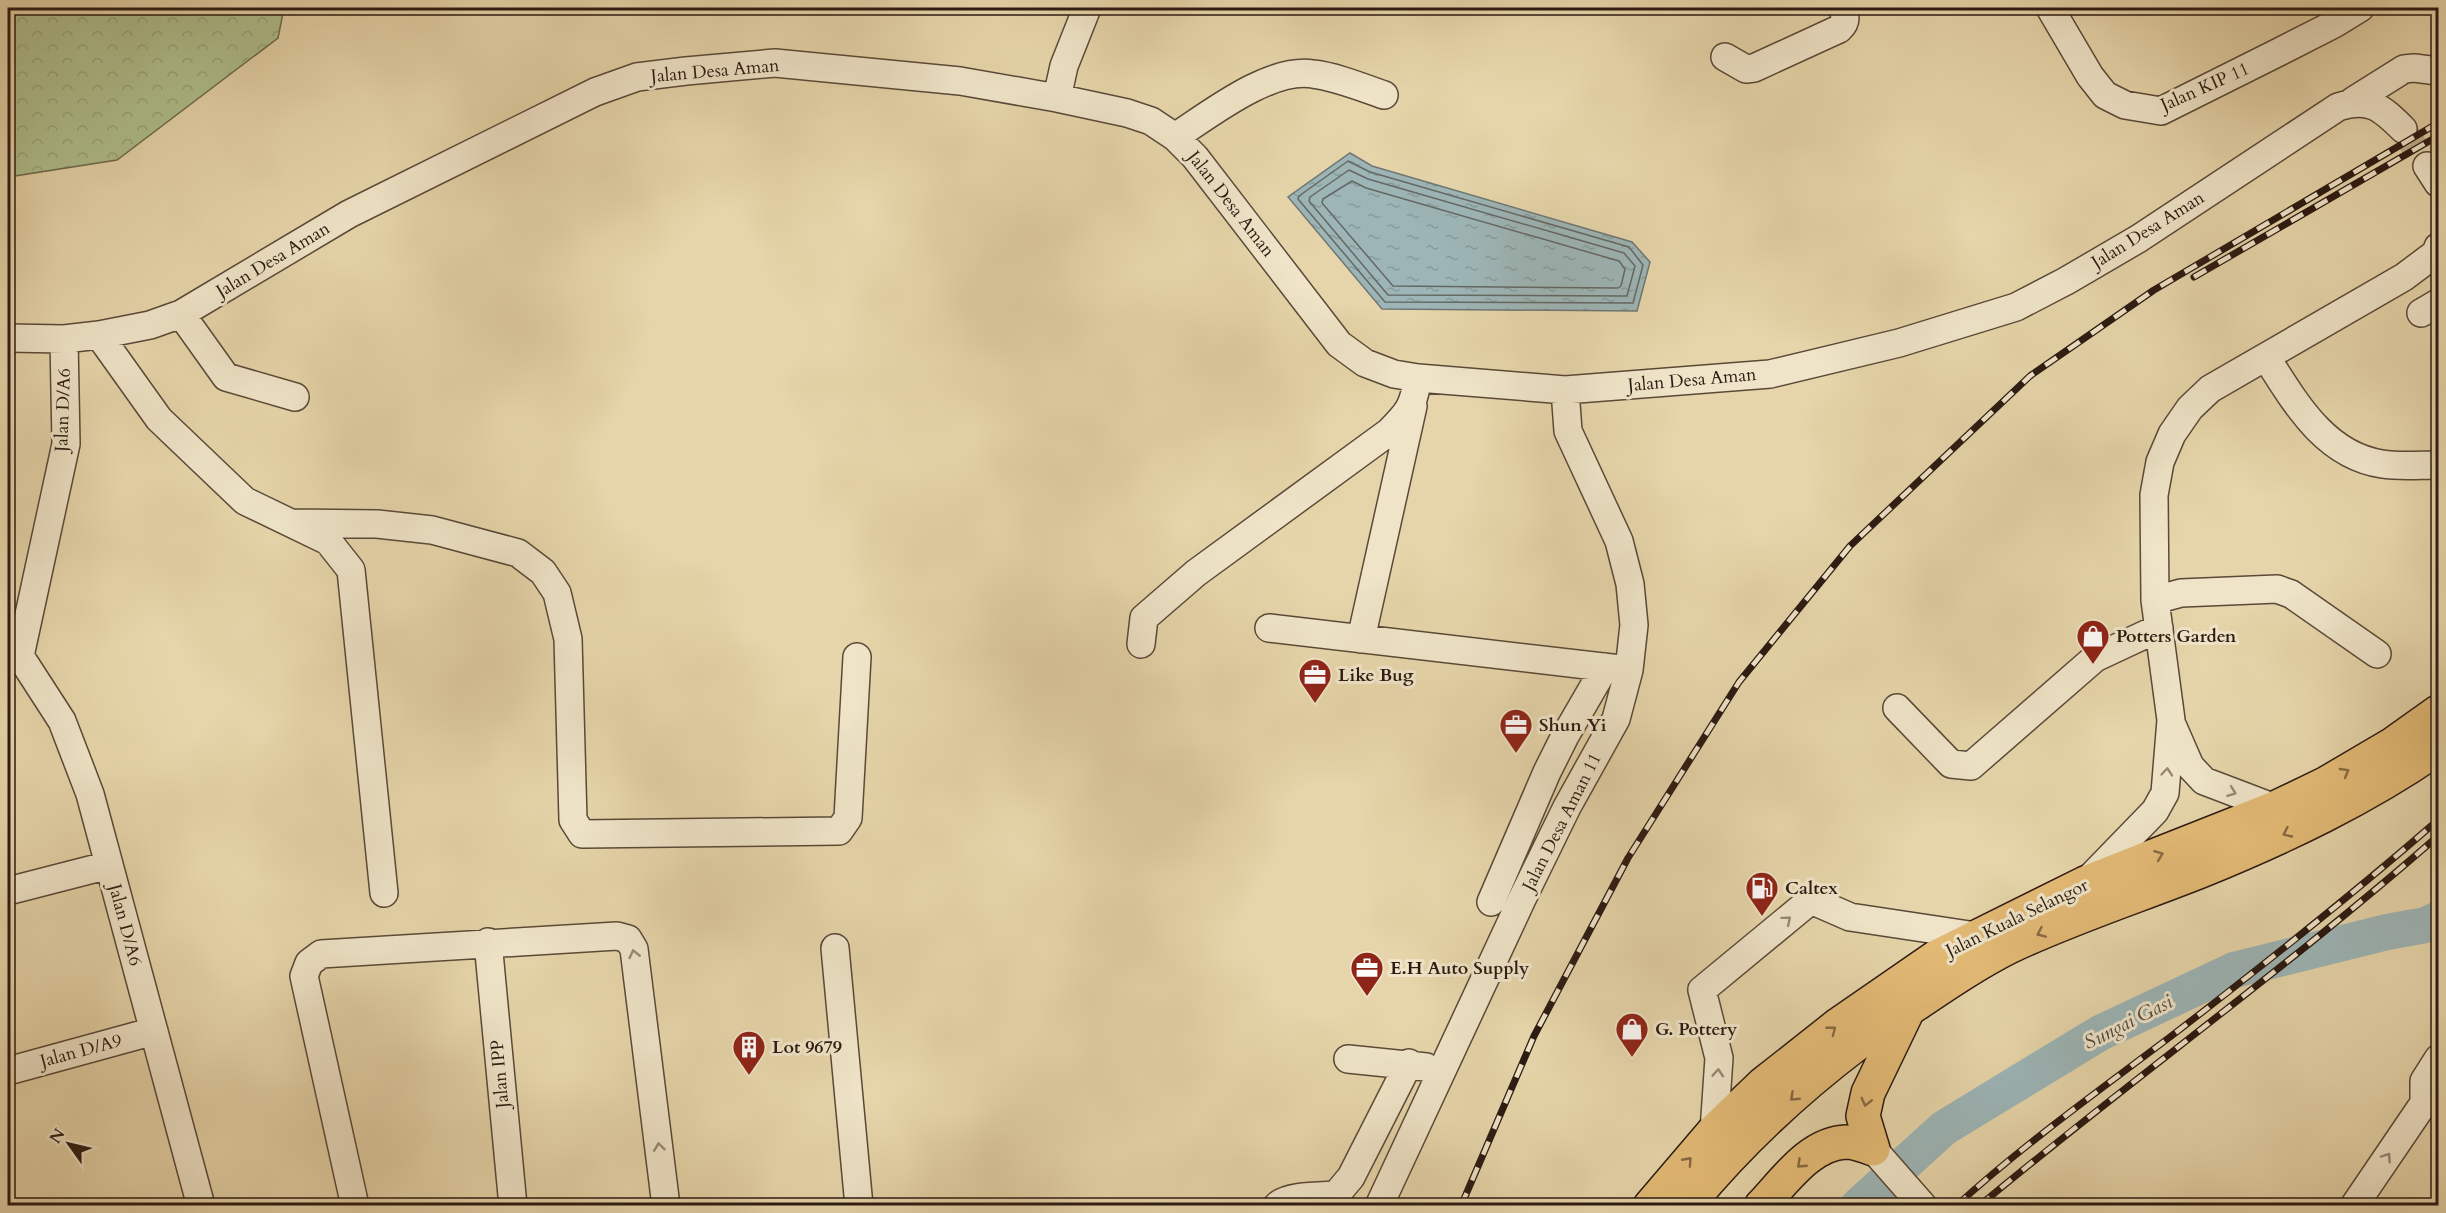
<svg xmlns="http://www.w3.org/2000/svg" width="2446" height="1213" font-family="Cardo,serif">
<style>
.forest{fill:url(#forest-crowns);stroke:#6d6c50;stroke-width:1.5}
.water{fill:url(#water-ripples);stroke:#6f7774;stroke-width:1.5}
.lines{fill:none;stroke-linecap:round;stroke-linejoin:round}
.shore{stroke:#646864;stroke-width:1.5}
.river{stroke:#9db5b6;stroke-width:36}
.minor-tunnel{stroke:#c1b08c;stroke-width:27;stroke-dasharray:27 14;stroke-linecap:butt}
.minor-casing{stroke:#5a4938;stroke-width:30}
.highway-casing{stroke:#2b1a12;stroke-width:36}
.minor{stroke:#efe4c8;stroke-width:27}
.highway{stroke:#e3ba75;stroke-width:33}
.rail-casing{stroke:#2b1a12;stroke-width:7}
.rail{stroke:#efe4c8;stroke-width:4.5;stroke-dasharray:14;stroke-linecap:butt}
.oneway{stroke:#978976}
.oneway2{stroke:#876a44}
.labels{text-anchor:middle;dominant-baseline:central;stroke-width:6;stroke-linejoin:round;paint-order:stroke}
.street-label{font-size:18px;fill:#2b1a12;stroke:#efe4c8}
.poi-label{font-size:18px;font-weight:bold;fill:#2b1a12;stroke:#efe4c8;text-anchor:start}
.water-label{font-size:20px;font-style:italic;fill:#4d4843;stroke:#efe4c8}
</style>
<defs>
<pattern id="forest-crowns" width="20" height="18" patternUnits="userSpaceOnUse" patternTransform="scale(1.5)"><rect width="20" height="18" fill="#afbe8d"/><path d="M2 6a3 3 0 1 1 6 0M12 15a3 3 0 1 1 6 0" fill="none" stroke="#97a379"/></pattern>
<pattern id="water-ripples" width="26" height="14" patternUnits="userSpaceOnUse" patternTransform="scale(1.5)"><rect width="26" height="14" fill="#9db5b6"/><path d="M2 4q2-2 4 0t4 0M15 11q2-2 4 0t4 0" fill="none" stroke="#879b9b"/></pattern>
</defs>
<rect width="100%" height="100%" fill="#e6d5aa"/>
<filter id="stains"><feTurbulence type="fractalNoise" baseFrequency=".00333" numOctaves="4"/><feColorMatrix values="0 0 0 0 .2 0 0 0 0 .09 0 0 0 0 .02 0 0 0 .5 -.17"/></filter>
<radialGradient id="worn" r=".72"><stop offset=".6" stop-color="#630" stop-opacity="0"/><stop offset="1" stop-color="#630" stop-opacity=".3"/></radialGradient>
<!-- forest -->
<path class="forest" d="M8,8H284L278,38L117,160L8,177Z"/>
<!-- water -->
<path class="water" d="M1350,153L1372,166L1632,242L1650,262L1637,311L1382,309L1288,197Z"/>
<g class="lines">
<!-- shore -->
<path class="shore" d="M1348,161L1370,172L1629,247L1643,265L1633,303L1385,302L1298,199L1299,196Z
M1349,170L1368,179L1624,253L1635,266L1627,296L1388,295L1309,201L1310,197Z
M1352,181L1366,188L1619,261L1625,269L1621,286L1618,288L1393,286L1322,203L1323,199Z"/>
<!-- river -->
<path class="river" d="M1858,1206L1944,1128L2100,1033L2234,970L2387,932L2426,925L2438,919"/>
<!-- minor-tunnel -->
<path class="minor-tunnel" d="M2403,129L2427,166"/>
<defs>
<path id="minor" d="M2050,8L2090,76L2105,95L2125,105L2161,111L2281,51L2334,24L2360,8
M1725,57L1746,69L1754,68L1839,29C1847,22 1846,16 1842,8
M1057,98L1064,66L1087,8
M2353,101L2404,69L2414,68L2438,71
M1175,137C1210,114 1270,67 1313,74C1337,77 1361,87 1384,95
M2427,166L2438,183
M2421,313L2438,303
M181,314L226,377L295,397
M99,335L159,419L245,501L328,541L351,570L384,893
M8,338L64,339L99,335L150,325L181,314L349,214L595,92L637,77L686,71L775,63L960,81L1057,98L1127,113L1151,121L1175,137L1195,157L1339,344L1365,363L1394,374L1418,378L1565,390L1770,374L1899,343L2016,307L2066,281L2138,239L2338,107C2369,97 2381,107 2403,129
M64,339L66,444L20,656L62,721L90,794L201,1206
M2266,357C2295,402 2324,455 2382,464C2400,467 2420,465 2438,465
M293,523L377,524L432,530L518,553L543,572L557,593L568,639L573,820L582,834L839,831L848,818L857,657
M2155,600L2181,593L2277,589L2291,594L2377,654
M1269,628L1629,670
M1361,639L1413,406
M1141,644L1144,618L1196,573L1389,432C1409,412 1413,407 1418,378
M1897,708L1951,764L1971,766L2095,658L2159,628
M2173,727L2190,766L2204,781L2275,808
M2088,880L2155,811L2165,793L2171,720L2155,600L2154,495L2160,462L2172,434L2190,408L2210,389L2404,277L2436,253L2438,247
M8,891L109,865
M1491,902L1547,772L1565,736L1605,667
M488,942L513,1206
M835,948L859,1206
M1348,1059L1426,1067
M8,1071L154,1031
M2424,1103V1081L2438,1059
M1714,1131L1719,1058L1702,990L1811,900L1850,917L1976,936
M1873,1149L1923,1206
M355,1206L304,976L309,963L321,954L617,936L628,939L634,949L666,1206
M1277,1206C1286,1195 1322,1196 1336,1195L1351,1177L1409,1063
M1379,1206L1522,899L1567,807L1616,719L1629,670L1634,625L1630,584L1619,541L1568,431L1565,390
M2354,1206L2424,1103L2433,1098H2438"/>
<path id="highway" d="M1873,1149L1863,1116L1868,1093L1907,1012
M1650,1206L1714,1131L1763,1084L1839,1024L1936,957L2085,883L2275,808L2325,784L2393,744L2438,712
M1687,1206C1736,1146 1796,1090 1858,1043C1876,1030 1896,1018 1915,1005C1946,984 1977,963 2011,946C2073,917 2138,896 2201,871C2284,837 2365,799 2438,748
M1761,1206C1784,1182 1810,1143 1846,1142C1854,1142 1865,1146 1873,1149"/>
</defs>
<!-- minor casing -->
<use href="#minor" class="minor-casing"/>
<!-- highway casing -->
<use href="#highway" class="highway-casing"/>
<!-- minor -->
<use href="#minor" class="minor"/>
<!-- highway -->
<use href="#highway" class="highway"/>
<defs>
<path id="rail" d="M2194,277L2438,136
M1461,1206L1534,1036L1628,858L1739,682L1850,546L2030,376L2154,290L2438,123
M1956,1206C2023,1145 2097,1092 2170,1037C2261,967 2351,896 2438,820
M1979,1206C2130,1080 2290,966 2438,836"/>
</defs>
<!-- rail casing -->
<use href="#rail" class="rail-casing"/>
<!-- rail -->
<use href="#rail" class="rail"/>
</g>
<!-- one-way arrows -->
<defs><path id="oneway-chevron" d="M-2-3.5L2.5 0L-2 3.5" fill="none" stroke-width="1.6" stroke-linecap="round" stroke-linejoin="round" transform="scale(1.5)"/></defs>
<g class="oneway">
<use href="#oneway-chevron" transform="translate(2167 772) rotate(-85)"/>
<use href="#oneway-chevron" transform="translate(2232 792) rotate(20)"/>
<use href="#oneway-chevron" transform="translate(1787 920) rotate(-40)"/>
<use href="#oneway-chevron" transform="translate(634 954) rotate(-103)"/>
<use href="#oneway-chevron" transform="translate(1718 1073) rotate(-86)"/>
<use href="#oneway-chevron" transform="translate(659 1147) rotate(-97)"/>
<use href="#oneway-chevron" transform="translate(2387 1157) rotate(-56)"/>
</g>
<g class="oneway2">
<use href="#oneway-chevron" transform="translate(2345 772) rotate(-30)"/>
<use href="#oneway-chevron" transform="translate(2287 833) rotate(155)"/>
<use href="#oneway-chevron" transform="translate(2159 855) rotate(-21)"/>
<use href="#oneway-chevron" transform="translate(2041 933) rotate(156)"/>
<use href="#oneway-chevron" transform="translate(1832 1030) rotate(-38)"/>
<use href="#oneway-chevron" transform="translate(1794 1097) rotate(137)"/>
<use href="#oneway-chevron" transform="translate(1866 1102) rotate(104)"/>
<use href="#oneway-chevron" transform="translate(1688 1161) rotate(-48)"/>
<use href="#oneway-chevron" transform="translate(1801 1164) rotate(137)"/>
</g>
<!-- icons -->
<defs>
<symbol id="shop-pin" viewBox="-11 -11 22 30"><path d="M0 17L-7.5 6A9.5 9.5 0 1 1 7.5 6Z" fill="#8f2418" stroke="#efe4c8"/><path d="M-5-2.5h2.3a2.7 3.5 0 0 1 5.4 0H5L5.5 6h-11ZM-1.5-2.5h3a1.5 2.3 0 0 0-3 0Z" fill="#fff"/></symbol>
<symbol id="office-pin" viewBox="-11 -11 22 30"><path d="M0 17L-7.5 6A9.5 9.5 0 1 1 7.5 6Z" fill="#8f2418" stroke="#efe4c8"/><path d="M-6-3h4V-5.5h4V-3h4V5H-6ZM-1-4.5V-3h2v-1.5ZM-6 0V1H6V0Z" fill="#fff"/></symbol>
<symbol id="fuel-pin" viewBox="-11 -11 22 30"><path d="M0 17L-7.5 6A9.5 9.5 0 1 1 7.5 6Z" fill="#8f2418" stroke="#efe4c8"/><path d="M-5.5-6h7V0h2V4h1.3V-2.5L3-4.5l.8-.8L6-3V5H2.5V1h-1V6h-7ZM-4.2-4.7v3.2H.2V-4.7Z" fill="#fff"/></symbol>
<symbol id="building-pin" viewBox="-11 -11 22 30"><path d="M0 17L-7.5 6A9.5 9.5 0 1 1 7.5 6Z" fill="#8f2418" stroke="#efe4c8"/><path d="M-4-6H4V6H1V3H-1V6H-4ZM-2.5-4.3h1.7v1.8h-1.7ZM.8-4.3h1.7v1.8H.8ZM-2.5-1h1.7V.8h-1.7ZM.8-1h1.7V.8H.8Z" fill="#fff"/></symbol>
</defs>
<g fill-rule="evenodd">
<use href="#shop-pin" x="2074" y="617" width="38" height="52"/>
<use href="#office-pin" x="1296" y="656" width="38" height="52"/>
<use href="#office-pin" x="1497" y="706" width="38" height="52"/>
<use href="#fuel-pin" x="1743" y="869" width="38" height="52"/>
<use href="#office-pin" x="1348" y="949" width="38" height="52"/>
<use href="#shop-pin" x="1613" y="1010" width="38" height="52"/>
<use href="#building-pin" x="730" y="1028" width="38" height="52"/>
</g>
<g class="labels">
<!-- street labels -->
<g class="street-label">
<text transform="translate(715 71) rotate(-5)">Jalan Desa Aman</text>
<text transform="translate(2205 87) rotate(-24)">Jalan KIP 11</text>
<text transform="translate(1231 204) rotate(52)">Jalan Desa Aman</text>
<text transform="translate(2148 230) rotate(-32)">Jalan Desa Aman</text>
<text transform="translate(273 260) rotate(-31)">Jalan Desa Aman</text>
<text transform="translate(1692 380) rotate(-5)">Jalan Desa Aman</text>
<text transform="translate(63 410) rotate(-88)">Jalan D/A6</text>
<text transform="translate(1562 822) rotate(-63)">Jalan Desa Aman 11</text>
<text transform="translate(2017 918) rotate(-26)">Jalan Kuala Selangor</text>
<text transform="translate(125 925) rotate(75)">Jalan D/A6</text>
<text transform="translate(81 1051) rotate(-15)">Jalan D/A9</text>
<text transform="translate(500 1074) rotate(-95)">Jalan IPP</text>
</g>
<!-- poi labels -->
<g class="poi-label">
<text x="2116" y="636">Potters Garden</text>
<text x="1338" y="675">Like Bug</text>
<text x="1539" y="725">Shun Yi</text>
<text x="1785" y="888">Caltex</text>
<text x="1390" y="968">E.H Auto Supply</text>
<text x="1655" y="1029">G. Pottery</text>
<text x="772" y="1047">Lot 9679</text>
</g>
<!-- water labels -->
<g class="water-label">
<text transform="translate(2128 1022) rotate(-27)">Sungai Gasi</text>
</g>
</g>
<!-- margin -->
<rect width="2446" height="1213" fill="none" stroke="#e6d5aa" stroke-width="30"/>
<rect x="9" y="9" width="2428" height="1195" fill="none" stroke="#2b1a12" stroke-width="3"/>
<rect x="15" y="15" width="2416" height="1183" fill="none" stroke="#2b1a12" stroke-width="1.5"/>
<!-- north arrow -->
<g transform="translate(69 1144) rotate(304)" stroke="#efe4c8" stroke-width="4.5" paint-order="stroke">
<path d="M0-4.5L10 22L0 15L-10 22Z" fill="#2b1a12"/>
<text y="-9" font-size="16" font-weight="bold" text-anchor="middle" fill="#2b1a12">N</text>
</g>
<rect width="100%" height="100%" filter="url(#stains)"/>
<rect width="100%" height="100%" fill="url(#worn)"/>
</svg>
